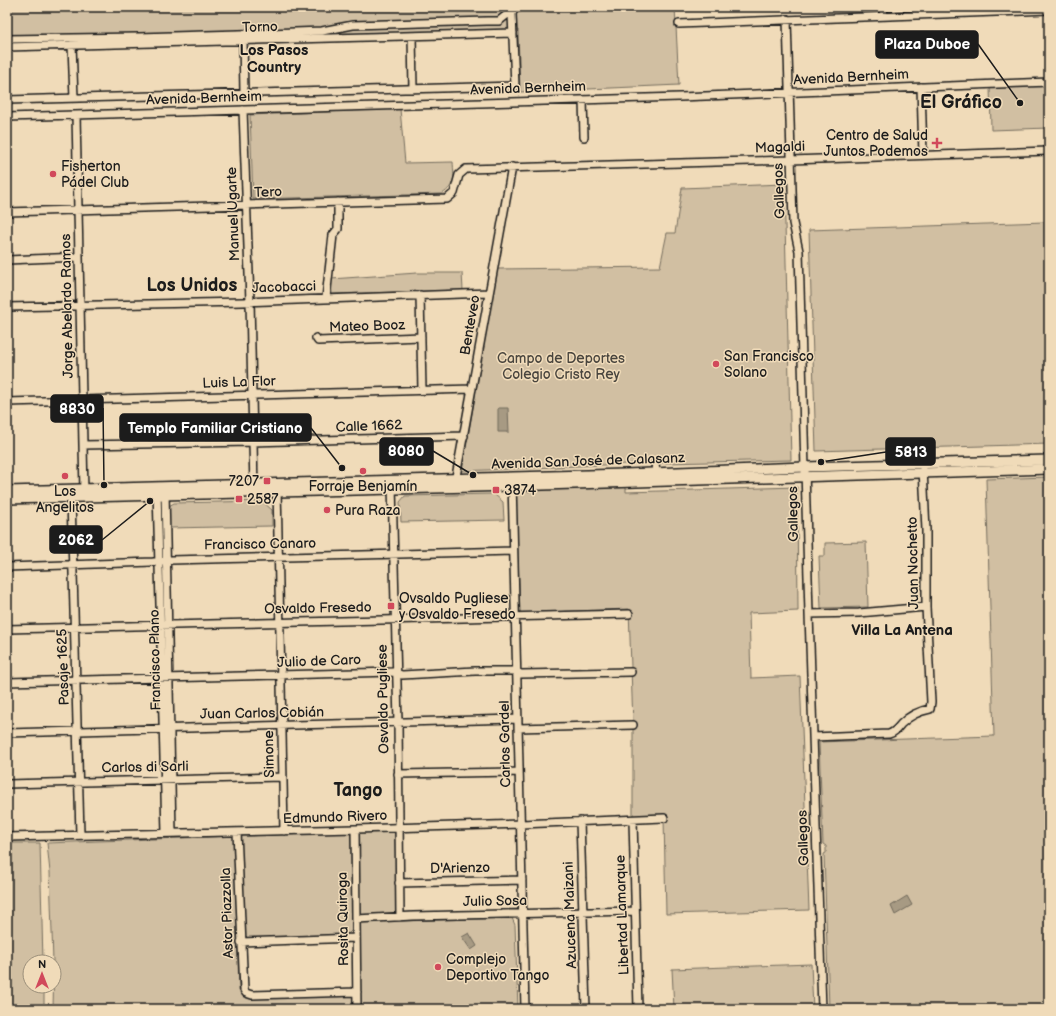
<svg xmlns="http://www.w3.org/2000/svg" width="1056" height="1016" font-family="'Balsamiq Sans',sans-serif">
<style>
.green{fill:#d1bfa2;stroke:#766e5f}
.water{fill:#a79a83;stroke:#6f685a}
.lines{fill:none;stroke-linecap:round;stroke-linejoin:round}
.minor-casing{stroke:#1c1c1c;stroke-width:10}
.major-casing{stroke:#1c1c1c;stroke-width:12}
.minor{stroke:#f0dbb9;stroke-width:7}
.major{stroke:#f0dbb9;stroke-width:9}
.poi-dot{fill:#d1495b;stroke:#f0dbb9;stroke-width:1.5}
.labels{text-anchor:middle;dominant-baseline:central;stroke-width:3;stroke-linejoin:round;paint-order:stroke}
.street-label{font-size:14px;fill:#1c1c1c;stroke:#f0dbb9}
.poi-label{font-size:14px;fill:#1c1c1c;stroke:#f0dbb9;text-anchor:start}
.park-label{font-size:14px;fill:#49453e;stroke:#f0dbb9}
.neighbourhood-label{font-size:15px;font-weight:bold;fill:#1c1c1c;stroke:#f0dbb9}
.district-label{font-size:18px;font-weight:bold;fill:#1c1c1c;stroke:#f0dbb9}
.leader{fill:none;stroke:#1c1c1c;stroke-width:1.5}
.callout-dot{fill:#1c1c1c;stroke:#f0dbb9;stroke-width:1.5}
.callout{fill:#1c1c1c;stroke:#1c1c1c;stroke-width:1.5}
.callout-label{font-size:15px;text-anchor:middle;font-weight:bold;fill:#fff}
</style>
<rect width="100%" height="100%" fill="#f0dbb9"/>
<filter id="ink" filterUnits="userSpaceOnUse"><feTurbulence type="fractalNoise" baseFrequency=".025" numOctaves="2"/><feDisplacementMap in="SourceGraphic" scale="8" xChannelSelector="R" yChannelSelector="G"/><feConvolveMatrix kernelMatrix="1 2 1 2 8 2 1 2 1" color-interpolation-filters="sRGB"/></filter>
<g filter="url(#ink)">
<!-- green -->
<path class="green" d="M7,7H364V8L394,7H675L679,85L520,92L518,30L7,43Z
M1046,85L1049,88V128L991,130L990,86Z
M400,109L405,163L453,162C454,177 456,185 442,194L253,199L250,115Z
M784,184L791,460L626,464L462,471L497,269L660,267L667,233H675L682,188Z
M1045,222L1049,345V444L816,451L809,230Z
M417,273H462L463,290L332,294L331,279Z
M1049,477V1009H829L824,854L826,853V846L823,844L819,742L994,736L986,479Z
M626,487V492L797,487L798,611L749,613L751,678L800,676L809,910L666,914L664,818L633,820V725L629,609L520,613L516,499C516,494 516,492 521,490Z
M494,494L503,502L504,520L401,522L400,502L405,496Z
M262,501L272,510V526L169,528V506L174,503Z
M866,542L868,607L821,608L819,556H825V543Z
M394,831L395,833L397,913L394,915L359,916L357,834L359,833Z
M350,833L351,835L352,930L348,934L245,939L240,836Z
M234,836L239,991H243L245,995L351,994L353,996V1009H53L54,962H53L50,872L47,843Z
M7,843H40L43,962H30V986H44V1009H7Z
M512,918L515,925L518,1009H360L358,924L361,922Z
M811,964L813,1009H674L672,969Z"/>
<!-- water -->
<path class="water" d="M498,408H508L509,432H498Z
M907,896L912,905L895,915L891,906Z
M469,933L477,946L471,950L462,937Z"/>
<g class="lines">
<defs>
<path id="minor" d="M883,16L884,7
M787,19L793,223L799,251L809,614L822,1009
M679,24L1049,10
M412,36L413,89
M7,39L139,37L239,34L322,31L353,25L487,21H499L514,9
M243,40L244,93
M72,45L74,98
M7,47L513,33
M921,87L923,155
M7,100L515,86L512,14C514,8 517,7 522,7
M583,100L584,137
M243,110L250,301L254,489
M76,115L84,492
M7,117L680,97L1049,82
M7,212L447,199L454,193L459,175L466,169L791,160L1049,151
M7,260L79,257
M420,295L422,390
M326,298L333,235L338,229V202
M7,307L243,302L489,293
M316,338L318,341L421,337
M7,402L472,389
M83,445L252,442L464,436
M655,463L656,473
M512,481L525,1009
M455,482L512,167
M392,485L398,723L400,917
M277,487L284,831
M157,490L166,833
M165,491L172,833
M71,498L80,835
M7,567L153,562L171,560L513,551
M809,614L859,613L926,607
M7,629L629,614
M7,682L393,672L402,675L475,671H514L521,674L631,672
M518,728L633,725
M7,733L518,719
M813,737L889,734C895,732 897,729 901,724C909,716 919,711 930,709L931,702L926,607V530L923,469
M398,774L519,772
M7,784L283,777
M633,820L638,1009
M580,821L586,1009
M355,829L357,1009
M237,832L244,990L246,993L252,995L357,992
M7,837L355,829L521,824L664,818
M399,883L522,880
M356,919L413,916L635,911
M241,942L356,938"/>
<path id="major" d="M7,491L625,474L805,467L1049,460
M7,499L512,486L1049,469"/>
</defs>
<!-- minor casing -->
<use href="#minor" class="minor-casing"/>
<!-- major casing -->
<use href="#major" class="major-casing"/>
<!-- minor -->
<use href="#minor" class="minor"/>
<!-- major -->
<use href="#major" class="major"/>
</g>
</g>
<!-- markers -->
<g class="poi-dot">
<path d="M935 137h4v4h4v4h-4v4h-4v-4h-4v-4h4z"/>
<circle cx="53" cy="174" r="4"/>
<circle cx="716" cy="364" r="4"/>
<circle cx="363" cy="471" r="4"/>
<circle cx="65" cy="476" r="4"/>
<rect x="263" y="477" width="8" height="8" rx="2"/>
<rect x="492" y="486" width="8" height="8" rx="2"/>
<rect x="235" y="495" width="8" height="8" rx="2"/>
<circle cx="327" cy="510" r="4"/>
<rect x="387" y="602" width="8" height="8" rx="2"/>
<circle cx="438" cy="967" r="4"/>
</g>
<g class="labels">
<!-- street labels -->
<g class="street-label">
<text transform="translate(260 27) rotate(-2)">Torno</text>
<text transform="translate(851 77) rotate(-3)">Avenida Bernheim</text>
<text transform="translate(528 88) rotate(-2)">Avenida Bernheim</text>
<text transform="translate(204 98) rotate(-2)">Avenida Bernheim</text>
<text transform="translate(780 147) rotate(-2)">Magaldi</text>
<text transform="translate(779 191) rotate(-92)">Gallegos</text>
<text transform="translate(268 192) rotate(-2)">Tero</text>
<text transform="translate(233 214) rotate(-92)">Manuel Ugarte</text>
<text transform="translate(284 287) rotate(-2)">Jacobacci</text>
<text transform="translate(67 306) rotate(-91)">Jorge Abelardo Ramos</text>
<text transform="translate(470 325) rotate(-80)">Benteveo</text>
<text transform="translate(367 326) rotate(-2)">Mateo Booz</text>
<text transform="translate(239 382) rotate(-2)">Luis La Flor</text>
<text transform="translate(369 426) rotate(-2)">Calle 1662</text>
<text transform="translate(588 461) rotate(-2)">Avenida San José de Calasanz</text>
<text transform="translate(793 514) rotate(-91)">Gallegos</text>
<text transform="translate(260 544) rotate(-1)">Francisco Canaro</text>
<text transform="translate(913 563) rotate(-91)">Juan Nochetto</text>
<text transform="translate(318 608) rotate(-1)">Osvaldo Fresedo</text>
<text transform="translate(155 660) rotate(-91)">Francisco Plano</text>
<text transform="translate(319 661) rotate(-2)">Julio de Caro</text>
<text transform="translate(63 667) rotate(-92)">Pasaje 1625</text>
<text transform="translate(383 699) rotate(-91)">Osvaldo Pugliese</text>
<text transform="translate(262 713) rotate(-1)">Juan Carlos Cobián</text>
<text transform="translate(505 744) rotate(-91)">Carlos Gardel</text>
<text transform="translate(269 754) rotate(-91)">Simone</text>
<text transform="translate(145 767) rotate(-1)">Carlos di Sarli</text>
<text transform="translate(335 817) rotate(-2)">Edmundo Rivero</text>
<text transform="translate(803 838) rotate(-92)">Gallegos</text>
<text transform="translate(460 868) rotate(-1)">D'Arienzo</text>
<text transform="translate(495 901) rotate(-1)">Julio Sosa</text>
<text transform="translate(227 913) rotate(-92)">Astor Piazzolla</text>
<text transform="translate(570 915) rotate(-92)">Azucena Maizani</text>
<text transform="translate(622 915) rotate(-92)">Libertad Lamarque</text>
<text transform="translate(343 919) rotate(-91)">Rosita Quiroga</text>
</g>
<!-- poi labels -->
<g class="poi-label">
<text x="928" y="135" text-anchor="end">Centro de Salud<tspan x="928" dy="16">Juntos Podemos</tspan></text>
<text x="61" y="166">Fisherton<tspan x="61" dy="16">Pádel Club</tspan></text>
<text x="724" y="356">San Francisco<tspan x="724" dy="16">Solano</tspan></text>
<text x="259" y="481" text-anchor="end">7207</text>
<text x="363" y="486" text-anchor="middle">Forraje Benjamín</text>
<text x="504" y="490">3874</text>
<text x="65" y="491" text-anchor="middle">Los<tspan x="65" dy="16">Angelitos</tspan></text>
<text x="247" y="499">2587</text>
<text x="335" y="510">Pura Raza</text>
<text x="399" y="598">Ovsaldo Pugliese<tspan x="399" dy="16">y Osvaldo Fresedo</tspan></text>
<text x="446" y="959">Complejo<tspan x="446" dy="16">Deportivo Tango</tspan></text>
</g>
<!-- park labels -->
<g class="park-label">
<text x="561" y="358">Campo de Deportes<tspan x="561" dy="16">Colegio Cristo Rey</tspan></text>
</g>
<!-- neighbourhood labels -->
<g class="neighbourhood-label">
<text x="274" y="50">Los Pasos<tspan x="274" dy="17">Country</tspan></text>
<text x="902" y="630">Villa La Antena</text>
</g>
<!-- district labels -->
<g class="district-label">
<text x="961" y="102">El Gráfico</text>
<text x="192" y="285">Los Unidos</text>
<text x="358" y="790">Tango</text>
</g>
</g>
<!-- callouts -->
<path class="leader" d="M1020 103L978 44M104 485L103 408M342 468L311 428M473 475L433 451M821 462L886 452M150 501L102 540"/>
<g class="callout-dot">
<circle cx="1020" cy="103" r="4"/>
<circle cx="104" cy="485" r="4"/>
<circle cx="342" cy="468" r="4"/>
<circle cx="473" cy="475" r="4"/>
<circle cx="821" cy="462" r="4"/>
<circle cx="150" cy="501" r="4"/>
</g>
<g class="callout">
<rect x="876" y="31" width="102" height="27" rx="4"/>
<rect x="51" y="395" width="52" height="27" rx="4"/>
<rect x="120" y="414" width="191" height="27" rx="4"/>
<rect x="380" y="438" width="53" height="27" rx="4"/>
<rect x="886" y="438" width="49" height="27" rx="4"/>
<rect x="50" y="526" width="52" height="27" rx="4"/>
</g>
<g class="callout-label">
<text x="927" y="49">Plaza Duboe</text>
<text x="77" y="414">8830</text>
<text x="215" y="433">Templo Familiar Cristiano</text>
<text x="406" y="456">8080</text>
<text x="911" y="457">5813</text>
<text x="76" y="545">2062</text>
</g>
<!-- margin -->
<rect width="1056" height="1016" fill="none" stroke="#f0dbb9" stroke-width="24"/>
<rect x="12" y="12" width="1032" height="992" fill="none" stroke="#1c1c1c" stroke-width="1.5" filter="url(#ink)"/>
<!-- north arrow -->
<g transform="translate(42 974)"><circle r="19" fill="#f0dbb9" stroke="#9b8f7a"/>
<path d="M0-3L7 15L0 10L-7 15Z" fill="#d1495b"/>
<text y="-6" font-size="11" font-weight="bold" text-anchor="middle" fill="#1c1c1c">N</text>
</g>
</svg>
